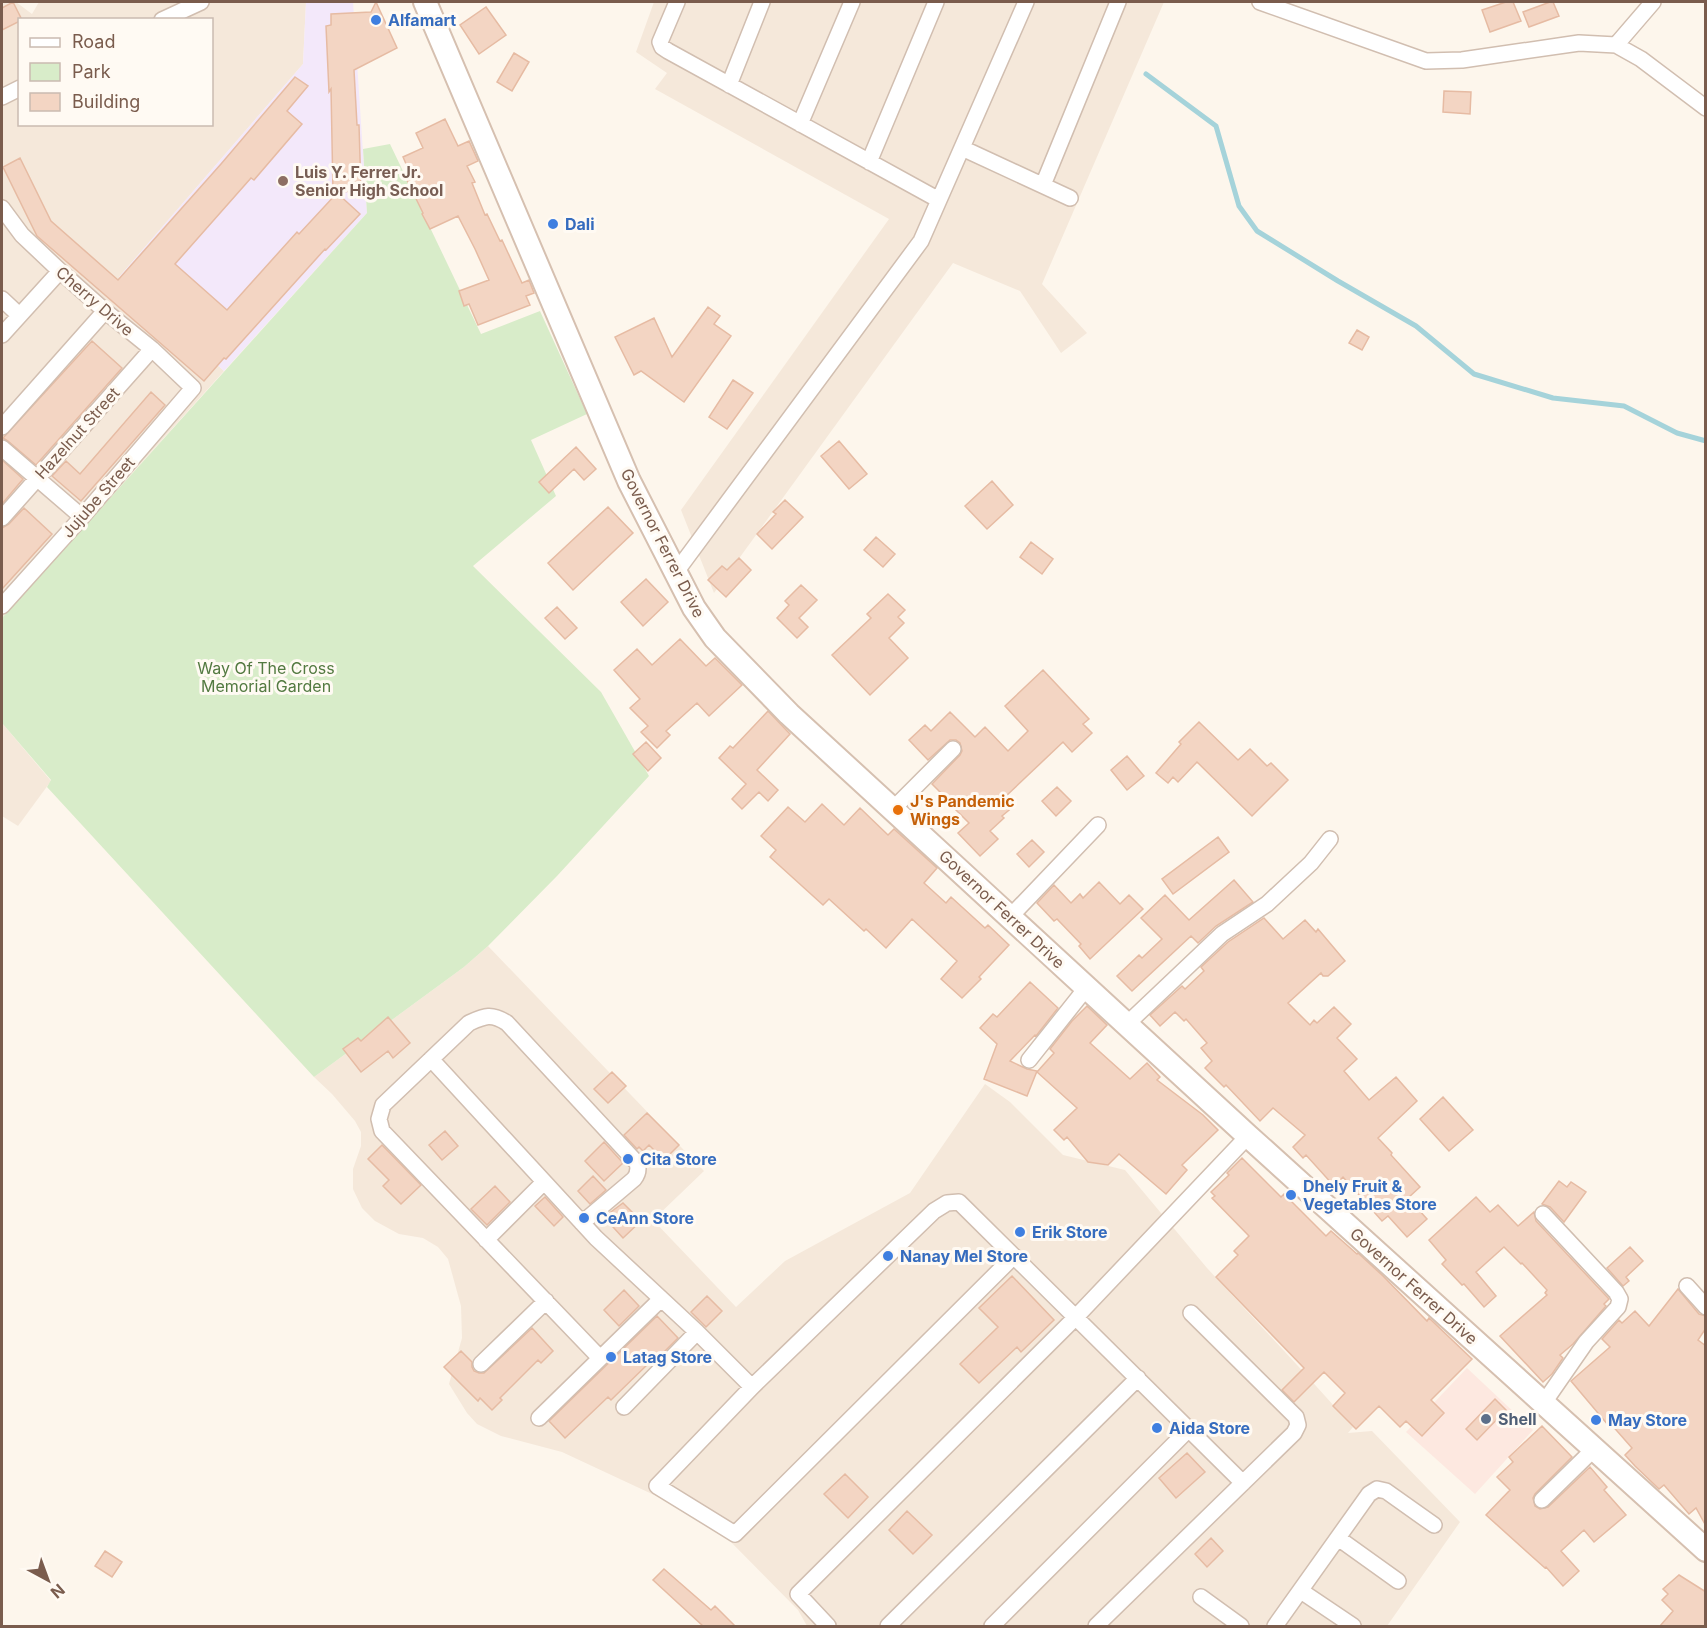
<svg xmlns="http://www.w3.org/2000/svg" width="1707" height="1628" font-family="Inter,sans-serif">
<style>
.residential{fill:#f5e8da;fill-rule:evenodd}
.commercial{fill:#fde8e0}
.education{fill:#f3e8fa}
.green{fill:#d8ecc9}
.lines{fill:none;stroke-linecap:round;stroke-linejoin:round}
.stream{stroke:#a5d3da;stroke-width:5}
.building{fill:#f3d5c3;stroke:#e6bba3;stroke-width:1.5}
.street-casing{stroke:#d1beb0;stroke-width:18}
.secondary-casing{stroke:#d6c0b0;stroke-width:26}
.street{stroke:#fff;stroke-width:15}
.secondary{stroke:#fff;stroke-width:22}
.shop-dot{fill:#3f7fe0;stroke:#fffaf3;stroke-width:2}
.education-dot{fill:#8d6e63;stroke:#fffaf3;stroke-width:2}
.food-dot{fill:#e8710a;stroke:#fffaf3;stroke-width:2}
.service-dot{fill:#5c6f8a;stroke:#fffaf3;stroke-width:2}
.labels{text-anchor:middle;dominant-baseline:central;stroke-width:6;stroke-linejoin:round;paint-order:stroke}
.shop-label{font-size:16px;font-weight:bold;fill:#366cbe;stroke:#fffaf3;text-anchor:start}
.education-label{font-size:16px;font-weight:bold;fill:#785e54;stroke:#fffaf3;text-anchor:start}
.street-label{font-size:16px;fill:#7a5c4d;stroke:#fffaf3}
.park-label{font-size:16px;fill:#537a41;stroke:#fffaf3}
.food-label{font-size:16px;font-weight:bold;fill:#c56008;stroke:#fffaf3;text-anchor:start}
.service-label{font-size:16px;font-weight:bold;fill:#4e5e75;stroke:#fffaf3;text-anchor:start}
</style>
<rect width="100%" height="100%" fill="#fdf6ec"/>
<!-- residential -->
<path class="residential" d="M2,2H16L32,14L39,2H306L303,64L119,277L224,371L2,618ZM20,20H212V124H20Z
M654,2H1164L1042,284L1087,333L1061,353L1020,291L953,263L714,593L681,510L889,219L655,89L667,73L636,52Z
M2,723L51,781L18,826L2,816Z
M488,946L704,1171L653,1220L736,1307L785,1261L910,1193L985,1084L1010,1102L1063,1155L1125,1170L1207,1268L1298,1366L1353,1427L1348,1433L1372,1431L1460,1522L1387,1626H807L798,1610L725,1536L697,1515L562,1452L501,1436L477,1424L467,1413L449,1384L462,1338L461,1306L448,1259L438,1247L423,1238L399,1234L375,1221L362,1208L353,1189V1169L361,1146V1132L355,1121L332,1094L314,1077L464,967Z"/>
<!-- commercial -->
<path class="commercial" d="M1467,1368L1533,1430L1475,1494L1406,1432Z"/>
<!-- education -->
<path class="education" d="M306,2H353L367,213L224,371L119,277L303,64Z"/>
<!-- green -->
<path class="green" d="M390,144L481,334L540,311L587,414L531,440L556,496L473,566L601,692L649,776L557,876L488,946L464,967L314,1077L47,787L51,780L2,723V618L367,213L363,149Z"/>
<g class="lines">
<!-- stream -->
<path class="stream" d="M1146,74L1216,126L1239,206L1257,231L1338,281L1416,326L1474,374L1553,398L1624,406L1677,433L1706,441"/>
</g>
<!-- building -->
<path class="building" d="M13,2L22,20L2,30V8Z
M376,2L397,48L354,70L357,125H359L361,191L333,192L331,89L329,92L326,26L331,25V14L371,12Z
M1506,2H1513L1521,21L1490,32L1482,10Z
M1550,2H1553L1559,16L1529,27L1523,12Z
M486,7L506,35L479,54L460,25Z
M514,53L529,62L512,91L497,82Z
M295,77L308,86L287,111L302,124L254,180L251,178L175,264L227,310L297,232L299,234L337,193L360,214L326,250L325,249L226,359L224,358L204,381L37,236L3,167L20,158L51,221L118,280L221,164Z
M1444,91L1471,92L1470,114L1443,112Z
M445,119L458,146L469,141L478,161L467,166L475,182L472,183L485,215L487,214L500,241L502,240L522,283L529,280L534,293L526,296L530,305L478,325L469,304L464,306L459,291L489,280L475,249L458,216L430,229L422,214L423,213L405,176L410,173L403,157L423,148L416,133Z
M708,307L720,316L714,324L731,336L684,402L641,371L634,375L615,337L654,318L672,357Z
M1357,330L1369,337L1362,350L1349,343Z
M92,341L122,368L36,465L8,441L3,438Z
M733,380L753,393L727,429L709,417Z
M151,392L165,405L81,501L52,476L66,461L80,474Z
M839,441L867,474L849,489L821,456Z
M576,447L596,469L584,480L574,469L549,493L539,482Z
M2,460L23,479L2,504Z
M992,481L1013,505L987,529L965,506Z
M785,500L803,517L772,549L757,534L776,514L773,512Z
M608,507L633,533L573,590L548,563Z
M24,508L52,534L2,589V528L9,524Z
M876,537L895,554L883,567L864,550Z
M1031,542L1053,559L1042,574L1020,557Z
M739,558L751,570L726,597L708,580L722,566L727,570Z
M646,579L668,602L643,626L621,602Z
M801,585L817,600L799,618L808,627L797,638L777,618L789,605L785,601Z
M888,594L905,610L898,617L904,623L889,638L908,658L870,695L832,655L871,618L867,614Z
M557,607L577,628L565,639L545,618Z
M680,639L706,666L715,658L742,685L709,716L697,703L666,731L670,735L657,748L641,732L648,726L630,708L640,699L614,670L637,649L652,665Z
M1043,670L1089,719L1083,724L1092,733L1072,752L1063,742L1005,797L1014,806L1002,816L1004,818L990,831L998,839L980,856L958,833L969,823L942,796L943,795L932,784L960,755L962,751L960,743L956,740H950L928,760L909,740L925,725L931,731L950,712L975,737L985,727L1008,751L1028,731L1005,706Z
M768,711L790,734L757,770L778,790L768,801L759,792L742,809L732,799L746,784L719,758L730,746L733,748Z
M1199,722L1238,760L1250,749L1267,766L1271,763L1288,780L1252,816L1197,762L1178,782L1173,777L1168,783L1156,773L1181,744L1179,742Z
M646,742L661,758L648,771L633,754Z
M1127,756L1144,776L1127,790L1111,770Z
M1057,787L1071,801L1056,816L1042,801Z
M822,804L844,825L860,808L888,835L894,829L937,868L924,883L946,903L951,897L985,928L988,925L1009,945L979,977L981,979L962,998L941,979L957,961L912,919L886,948L866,929L864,931L829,899L823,905L770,857L776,850L761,836L788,807L805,822Z
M1218,837L1229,852L1173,894L1162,879Z
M1032,840L1044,852L1029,867L1017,854Z
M1234,880L1253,902L1216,926L1198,943L1191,936L1132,991L1117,976L1139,955L1142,958L1162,939L1141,918L1165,895L1189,920Z
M1099,882L1120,904L1129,895L1143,909L1090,959L1079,946L1081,944L1057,919L1054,921L1037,903L1054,885L1071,903L1080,894L1083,898Z
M1264,918L1283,939L1305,920L1316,932L1318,929L1345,961L1328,976H1323L1321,973L1288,1003L1310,1025L1314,1020L1317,1023L1334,1007L1351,1024L1337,1038L1357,1059L1344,1071L1369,1100L1396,1077L1417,1101L1378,1138L1392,1153L1391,1155L1420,1187L1408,1198L1427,1219L1407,1237L1388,1216L1382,1221L1343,1177L1334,1186L1306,1155L1303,1158L1293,1147L1305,1135L1273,1108L1260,1121L1226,1085L1224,1087L1205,1068L1212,1061L1201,1048L1207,1043L1186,1019L1184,1021L1175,1012L1160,1026L1150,1015L1182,986L1185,989L1204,971L1201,967L1228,942Z
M1030,982L1058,1008L1036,1036L1035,1035L1010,1061L1027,1069L1037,1071L1027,1096L984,1079L997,1044L980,1028L993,1014L997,1017Z
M1087,1006L1107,1025L1090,1043L1130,1079L1147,1063L1160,1077L1157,1080L1203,1115L1218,1130L1182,1165L1187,1170L1166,1194L1119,1154L1108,1165L1088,1162L1067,1137L1064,1140L1054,1130L1077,1108L1037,1072L1054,1053L1050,1049L1072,1021Z
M388,1017L410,1043L393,1058L388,1051L361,1072L343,1049L358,1038L361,1041Z
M612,1072L626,1086L608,1103L594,1089Z
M1443,1097L1473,1130L1449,1151L1420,1119Z
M647,1113L679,1145L664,1160L649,1145L643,1151L639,1147L637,1149L624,1135Z
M445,1131L458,1146L442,1160L429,1145Z
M604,1142L623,1163L604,1181L585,1161Z
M382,1145L421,1185L401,1204L383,1186L389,1180L368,1159Z
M1242,1158L1281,1197L1284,1194L1326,1236L1331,1231L1357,1254L1358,1253L1383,1276L1427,1321L1429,1318L1472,1359L1431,1400L1444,1413L1422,1436L1406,1421L1400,1427L1379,1406L1356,1429L1333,1406L1345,1393L1324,1372L1294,1402L1282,1390L1304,1368L1216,1277L1238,1255L1234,1251L1249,1236L1212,1198L1215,1196L1211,1192L1229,1175L1227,1173Z
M593,1176L606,1190L590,1204L578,1191Z
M1559,1181L1567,1187L1571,1182L1586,1192L1564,1222L1550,1207L1542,1204Z
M495,1186L510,1202L487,1225L471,1209Z
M545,1197L563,1217L554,1226L535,1206Z
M1476,1197L1490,1212L1498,1205L1518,1226L1534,1212L1536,1221L1609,1299L1604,1304L1606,1306L1573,1344L1560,1355L1563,1358L1552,1374L1543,1382L1500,1336L1547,1295L1545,1293L1547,1290L1522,1263L1521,1264L1504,1247L1476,1272L1496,1296L1484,1307L1464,1284L1462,1285L1442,1264L1446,1260L1429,1240Z
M623,1203L641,1221L623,1238L604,1217Z
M1630,1247L1643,1261L1626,1277L1629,1281L1623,1286L1607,1268Z
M1012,1276L1054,1320L1021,1352L1017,1347L979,1383L960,1364L998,1327L979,1308Z
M1678,1289L1699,1314L1706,1316V1328L1698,1340L1706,1346V1526L1696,1508L1689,1514L1664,1485L1659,1489L1635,1466L1625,1455L1632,1448L1610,1423L1608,1425L1571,1381L1610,1347L1602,1339L1619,1320L1622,1323L1635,1311L1649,1326Z
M624,1290L639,1306L619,1326L604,1310Z
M707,1296L722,1311L706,1327L691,1312Z
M657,1316L678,1338L652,1364L650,1362L611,1400L608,1397L565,1438L549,1421Z
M532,1328L553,1351L541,1363L538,1360L500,1398L502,1400L492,1410L480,1398L478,1401L444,1367L461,1351L472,1362V1367L474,1371L479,1373H484Z
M1495,1399L1506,1410L1477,1440L1466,1429Z
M1542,1426L1572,1457L1535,1494L1533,1498L1535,1506L1540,1509L1548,1507L1590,1467L1607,1487L1604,1490L1626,1515L1594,1542L1584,1530L1561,1551L1579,1571L1563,1586L1546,1567L1545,1568L1486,1515L1510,1490L1497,1477L1513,1462L1509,1457Z
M1187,1453L1205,1472L1176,1498L1159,1478Z
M845,1474L868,1497L848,1518L824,1494Z
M907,1511L932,1535L913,1554L889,1530Z
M1211,1538L1223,1551L1207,1567L1195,1554Z
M105,1551L122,1562L112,1577L95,1566Z
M664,1569L711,1610L715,1606L735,1626H703L653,1580Z
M1679,1575L1706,1592V1626H1660L1673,1611L1662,1600L1668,1594L1663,1589Z"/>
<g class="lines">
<defs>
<path id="street" d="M677,2L660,42L662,47L668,51L939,200
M1260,2L1426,61L1462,60L1579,43L1616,45L1641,59L1706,108
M162,20L201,2
M1616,45L1653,2
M729,85L762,2
M2,97L20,88
M800,124L852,2
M962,148L1070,198
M869,162L936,2
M1043,185L1118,2
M2,208L22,235L60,271L105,311L152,349L193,388L82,517L2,606
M2,299L19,315
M2,335L60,271
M2,427L105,311
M2,448L82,517
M2,518L152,349
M676,572L921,241L1026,2
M893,809L953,749
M1010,917L1098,825
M1127,1024L1222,934L1267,904L1311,863L1330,839
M431,1059L596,1238L697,1332L752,1387
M1029,1060L1087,987
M1543,1214L1616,1292L1620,1299L1618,1307L1586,1342L1543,1404
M582,1223L634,1179C638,1174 639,1169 637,1163L507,1023C491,1013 485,1016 469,1023L383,1105L379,1119L382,1131L600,1358
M486,1240L544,1182
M1014,1256L735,1534L657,1486L752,1387L934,1211L947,1203L959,1202L1243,1483
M1687,1286L1706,1307
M481,1364L546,1301
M624,1407L697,1332
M539,1418L661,1299
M1542,1500L1594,1449
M1338,1538L1398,1581
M1301,1591L1353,1626
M1201,1597L1241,1626
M828,1626L798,1594L1075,1318L1248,1136
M888,1626L1138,1378
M992,1626L1189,1429
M1096,1626L1294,1433L1298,1425L1296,1417L1191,1313
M1275,1626L1369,1494L1377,1489L1386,1491L1434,1525"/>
<path id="secondary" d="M425,2L629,481L694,608L715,638L789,714L1248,1136L1706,1550"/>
</defs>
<!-- street casing -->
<use href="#street" class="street-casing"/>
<!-- secondary casing -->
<use href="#secondary" class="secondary-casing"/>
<!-- street -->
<use href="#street" class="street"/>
<!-- secondary -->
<use href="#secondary" class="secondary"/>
</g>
<!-- markers -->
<g class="shop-dot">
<circle cx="376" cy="20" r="6"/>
<circle cx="553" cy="224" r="6"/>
<circle cx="628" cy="1159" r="6"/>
<circle cx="1291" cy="1195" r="6"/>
<circle cx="584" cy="1218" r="6"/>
<circle cx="1020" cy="1232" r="6"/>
<circle cx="888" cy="1256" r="6"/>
<circle cx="611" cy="1357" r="6"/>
<circle cx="1596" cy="1420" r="6"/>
<circle cx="1157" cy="1428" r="6"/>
</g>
<circle class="education-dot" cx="283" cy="181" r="6"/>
<circle class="food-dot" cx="898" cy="810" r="6"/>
<circle class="service-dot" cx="1486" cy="1419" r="6"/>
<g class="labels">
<!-- shop labels -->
<g class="shop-label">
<text x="388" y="20">Alfamart</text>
<text x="565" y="224">Dali</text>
<text x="640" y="1159">Cita Store</text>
<text x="1303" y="1186">Dhely Fruit &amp;<tspan x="1303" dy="18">Vegetables Store</tspan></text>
<text x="596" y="1218">CeAnn Store</text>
<text x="1032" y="1232">Erik Store</text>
<text x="900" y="1256">Nanay Mel Store</text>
<text x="623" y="1357">Latag Store</text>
<text x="1608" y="1420">May Store</text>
<text x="1169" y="1428">Aida Store</text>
</g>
<!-- education labels -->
<g class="education-label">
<text x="295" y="172">Luis Y. Ferrer Jr.<tspan x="295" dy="18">Senior High School</tspan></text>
</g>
<!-- street labels -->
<g class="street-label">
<text transform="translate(95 301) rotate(41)">Cherry Drive</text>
<text transform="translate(77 433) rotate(-48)">Hazelnut Street</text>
<text transform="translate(98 497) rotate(-49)">Jujube Street</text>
<text transform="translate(663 543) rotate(63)">Governor Ferrer Drive</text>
<text transform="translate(1002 909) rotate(43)">Governor Ferrer Drive</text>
<text transform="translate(1414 1286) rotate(42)">Governor Ferrer Drive</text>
</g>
<!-- park labels -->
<g class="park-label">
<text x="266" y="668">Way Of The Cross<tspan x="266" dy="18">Memorial Garden</tspan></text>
</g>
<!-- food labels -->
<g class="food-label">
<text x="910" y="801">J's Pandemic<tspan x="910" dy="18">Wings</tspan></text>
</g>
<!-- service labels -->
<g class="service-label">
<text x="1498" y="1419">Shell</text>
</g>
</g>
<!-- border -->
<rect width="1707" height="1628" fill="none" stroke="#7a5c4d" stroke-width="6"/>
<!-- legend -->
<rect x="18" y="18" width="195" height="108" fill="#fffaf3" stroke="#cabbb1" stroke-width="1.5"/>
<rect x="30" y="38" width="30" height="9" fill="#ffffff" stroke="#cabbb1" stroke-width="1.5"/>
<text x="72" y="48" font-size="18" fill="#7a5c4d">Road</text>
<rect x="30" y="63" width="30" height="18" fill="#d8ecc9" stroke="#cabbb1" stroke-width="1.5"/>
<text x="72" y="78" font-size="18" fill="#7a5c4d">Park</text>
<rect x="30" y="93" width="30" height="18" fill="#f3d5c3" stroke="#cabbb1" stroke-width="1.5"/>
<text x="72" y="108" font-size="18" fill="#7a5c4d">Building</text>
<!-- north arrow -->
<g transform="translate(48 1580) rotate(139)" stroke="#fffaf3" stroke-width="4.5" paint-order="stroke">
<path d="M0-4.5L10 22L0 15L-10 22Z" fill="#7a5c4d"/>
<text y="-9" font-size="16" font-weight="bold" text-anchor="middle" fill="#7a5c4d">N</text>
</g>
</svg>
